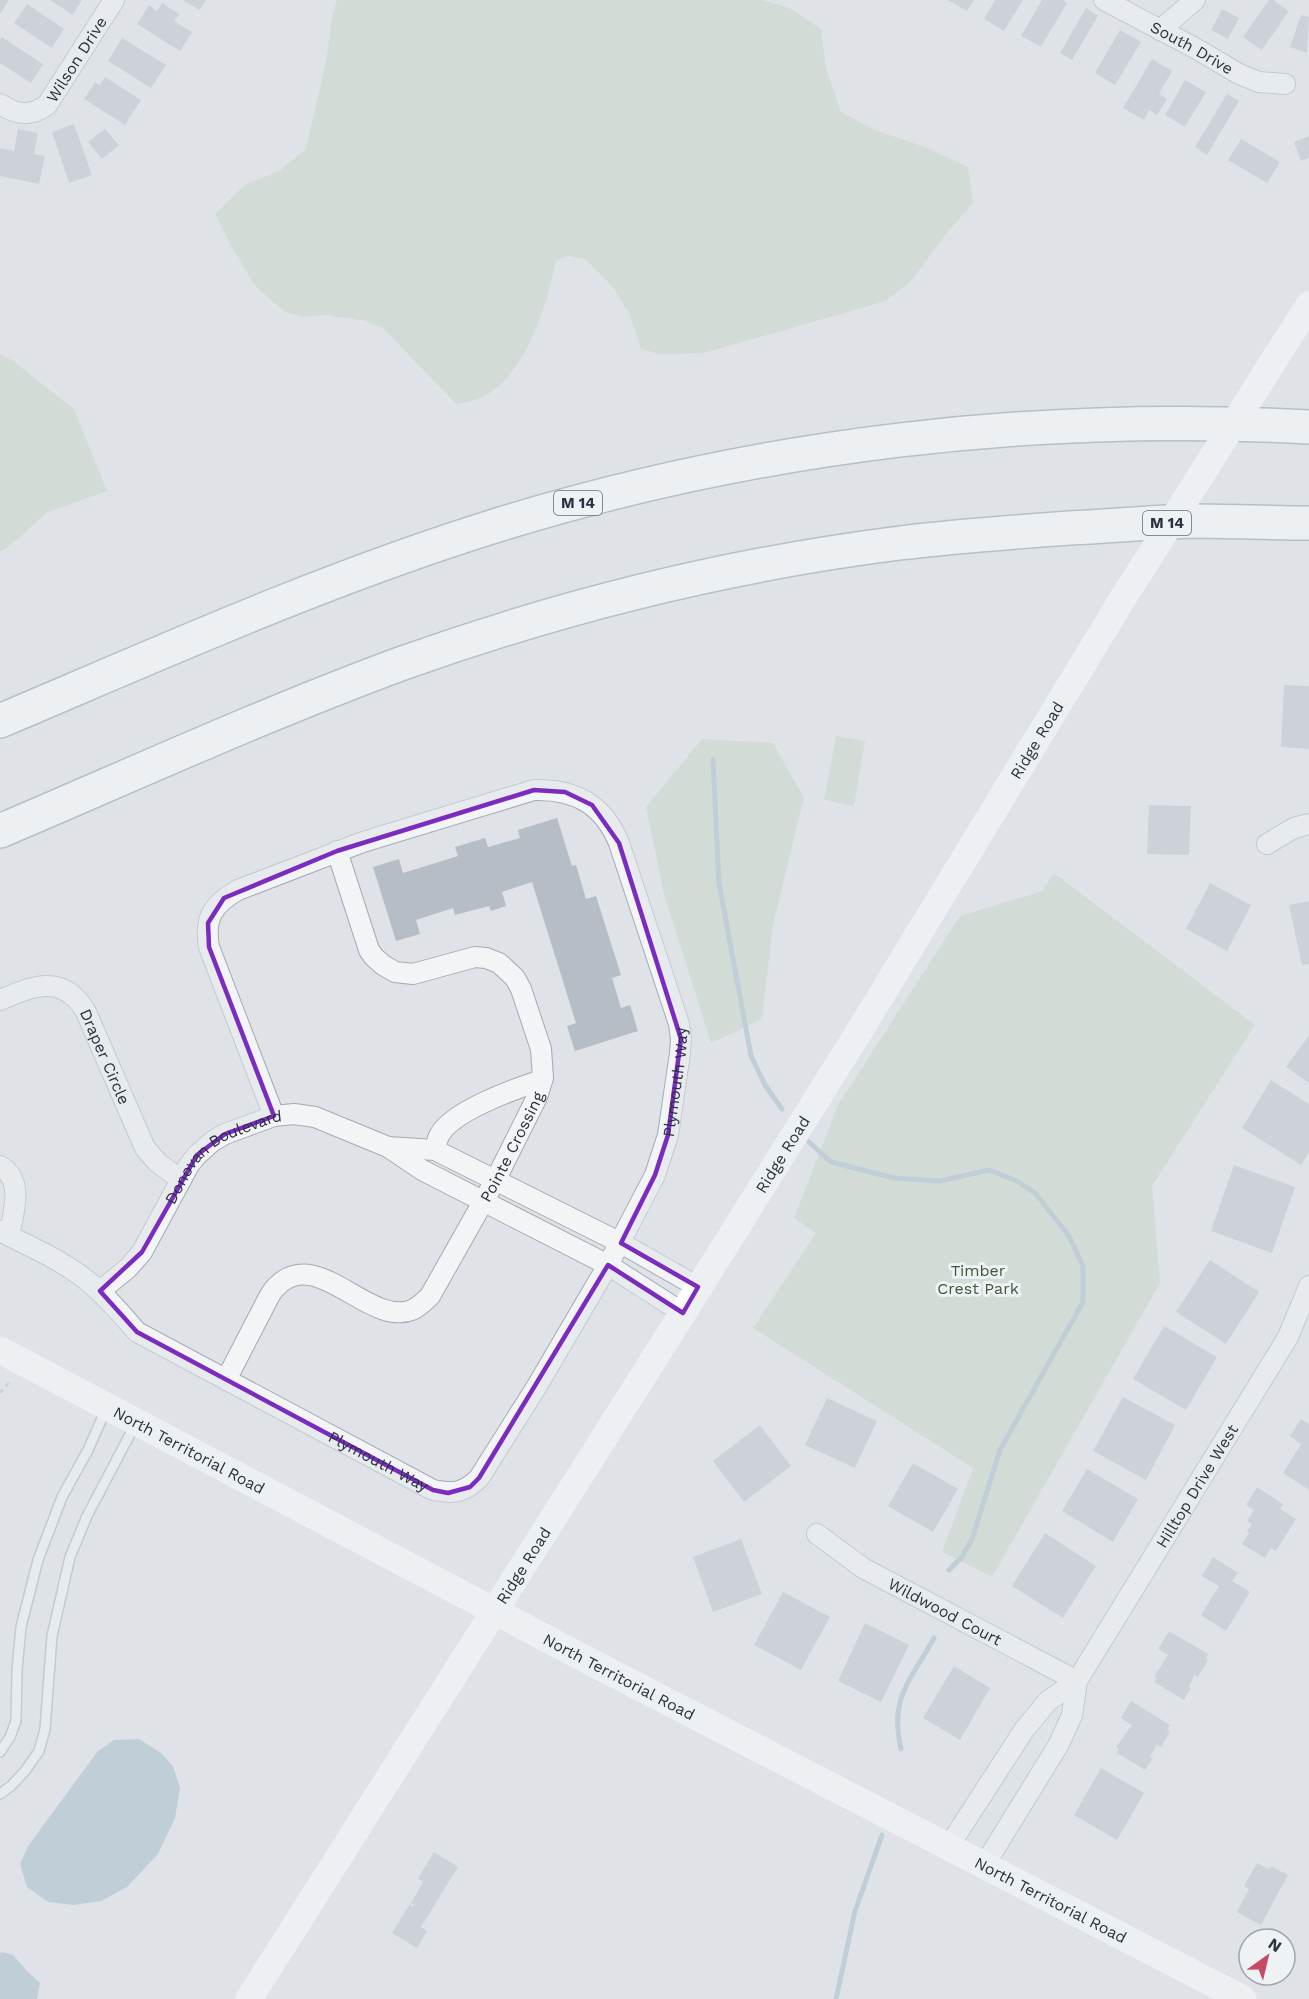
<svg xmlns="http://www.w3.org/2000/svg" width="1309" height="1999" font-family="'Work Sans',sans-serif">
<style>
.green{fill:#c6d1c1}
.water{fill:#9cb3c6}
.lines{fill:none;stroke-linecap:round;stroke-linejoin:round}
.stream{stroke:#9cb3c6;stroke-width:5}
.building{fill:#b7bdc4}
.lane-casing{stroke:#a5aab2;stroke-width:12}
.street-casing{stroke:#a5aab2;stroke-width:22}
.highway-casing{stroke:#87919e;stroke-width:36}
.path{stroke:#babec2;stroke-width:3;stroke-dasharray:4.5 4.5;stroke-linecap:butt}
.lane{stroke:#f2f4f6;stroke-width:9}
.street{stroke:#f2f4f6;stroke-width:20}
.secondary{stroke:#fff;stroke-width:27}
.highway{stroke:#fff;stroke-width:33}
.secondary-bridge{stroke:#fff;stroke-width:27}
.marked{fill:none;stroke:#7b2cbf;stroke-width:4.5;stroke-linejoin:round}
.labels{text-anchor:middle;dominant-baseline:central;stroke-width:6;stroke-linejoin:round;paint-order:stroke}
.shield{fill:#eff2f5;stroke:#646c75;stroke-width:1.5}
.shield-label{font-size:15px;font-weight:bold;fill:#29323e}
.street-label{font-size:16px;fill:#29323e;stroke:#eff2f5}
.park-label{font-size:16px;fill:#3f5937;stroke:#eff2f5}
</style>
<rect width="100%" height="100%" fill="#dfe3e8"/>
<!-- green -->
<path class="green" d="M337,0H762L788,7L821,29L826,68L841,112L875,130L925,147L968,167L973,203L946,234L912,280L886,301L704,353L659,354L641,349L629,313L612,286L585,259L567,256L556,261C547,306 526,374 483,397C476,401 465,402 456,404L384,329L366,321L326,315L303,317L285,312L255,286L231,246L215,214L245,185L280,170L306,149C312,118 321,87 327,56C330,37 330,19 337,0Z
M0,354L13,361L74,409L107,491L46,513L18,539L0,552Z
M836,736L865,741L854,806L824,800Z
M702,739L773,743L804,798L773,925L762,1019L711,1043L664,894L646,807Z
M1054,873L1255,1025L1152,1186L1160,1283L992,1577L942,1552L973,1468L753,1328L816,1233L794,1218L838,1105L960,916L1042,891Z"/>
<!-- water -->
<path class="water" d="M139,1739L161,1753L173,1766L180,1788L175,1818L158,1854L127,1887L101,1901L73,1905L48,1902L27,1887L20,1864L28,1846L98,1751L114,1740Z
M2,1952L13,1955L27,1971L40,1983L37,1999H0V1953Z"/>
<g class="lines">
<!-- stream -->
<path class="stream" d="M713,760L719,883L751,1056L765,1085L782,1109
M809,1142L831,1162L894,1178L940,1181L989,1170L1017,1181L1035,1193L1069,1236L1083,1266V1302L1000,1450L972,1539L962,1557L949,1570
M901,1749C889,1696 911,1681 934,1638
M836,1999L855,1911L882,1835"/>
</g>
<!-- building -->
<path class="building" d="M0,0H9L0,14Z
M50,0H82L73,15Z
M183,0H206L199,10Z
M948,0H974L967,11Z
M995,0H1023L1004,31L984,19Z
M1042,0H1063L1067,3L1041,47L1021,36Z
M1269,0H1273L1289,11L1262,50L1243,37Z
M162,3L179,14L174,21L192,32L180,51L137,24L149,5L157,11Z
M27,4L64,29L52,48L14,23Z
M1086,8L1098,16L1072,60L1060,53Z
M1222,9L1239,18L1228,39L1211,30Z
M1301,15L1309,17L1307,53L1290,47Z
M1120,30L1141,42L1115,85L1095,73Z
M2,37L43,64L31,83L0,63V40Z
M122,38L166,65L151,88L108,61Z
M1152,59L1172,71L1159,94L1167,99L1157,115L1149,110L1144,120L1123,108Z
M105,77L141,100L125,125L84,99L95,82L100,85Z
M1185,80L1206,92L1185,127L1165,115Z
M1227,94L1239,101L1207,155L1195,147Z
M74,124L92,175L69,183L52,132Z
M18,129L38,133L34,154L45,156L39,184L0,176V148L14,151Z
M105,129L119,145L102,159L88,142Z
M1309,136V158L1301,161L1294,142Z
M1241,139L1280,162L1267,183L1228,160Z
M1284,685L1309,686V749L1281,747Z
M1149,805L1191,806L1189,855L1147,854Z
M557,818L572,866L576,865L586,899L596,896L621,975L612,978L621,1008L630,1005L638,1031L575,1051L567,1026L576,1023L532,882L502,892L506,906L491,911L489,906L455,915L453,908L416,920L420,934L396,941L373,867L399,859L403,873L458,856L455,847L485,838L488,847L520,838L518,830Z
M1210,883L1251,905L1227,951L1186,929Z
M1309,901V964L1302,965L1289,905Z
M1309,1035V1083L1286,1067Z
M1271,1080L1309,1104V1152L1301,1165L1242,1128Z
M1234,1165L1295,1187L1272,1253L1211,1231Z
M1210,1260L1259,1292L1226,1344L1176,1312Z
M1164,1326L1217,1357L1186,1410L1133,1379Z
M1123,1397L1175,1425L1146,1480L1093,1451Z
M827,1398L877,1421L855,1468L805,1445Z
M1301,1419L1309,1424V1490L1283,1473L1301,1444L1290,1436Z
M760,1425L791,1466L744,1502L713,1461Z
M913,1463L958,1489L933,1532L888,1506Z
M1087,1469L1138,1499L1113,1542L1062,1511Z
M1257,1487L1283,1504L1280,1509L1296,1519L1276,1551L1271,1548L1265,1558L1242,1544L1249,1533L1247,1531L1252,1524L1247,1521L1254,1510L1246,1505Z
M1045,1533L1096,1566L1063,1618L1012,1586Z
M741,1539L762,1594L713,1612L693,1557Z
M1213,1557L1238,1573L1232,1581L1250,1592L1226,1631L1201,1615L1219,1586L1202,1576Z
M783,1592L830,1617L801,1670L754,1645Z
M865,1623L909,1645L881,1702L838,1681Z
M1169,1631L1208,1654L1206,1658L1208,1660L1198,1677L1195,1675L1189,1686L1191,1688L1184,1700L1154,1682L1157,1678L1154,1677L1168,1655L1158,1649Z
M954,1666L990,1688L960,1740L923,1718Z
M1131,1701L1170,1725L1167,1730L1170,1732L1161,1747L1157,1745L1150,1757L1153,1758L1145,1770L1117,1753L1119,1749L1116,1747L1132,1725L1121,1718Z
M1101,1768L1144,1793L1117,1840L1074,1815Z
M434,1852L458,1867L421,1927L427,1931L417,1948L392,1933L410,1904L413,1907L414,1905L411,1903L423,1882L418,1878Z
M1257,1863L1269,1869L1270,1866L1288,1875L1261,1925L1237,1912L1249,1889L1244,1886Z"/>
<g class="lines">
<defs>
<path id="lane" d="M0,1752L10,1737L16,1721L17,1670L21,1627L38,1560L62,1497L88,1450L106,1409
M0,1794L11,1786L25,1771L39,1751L45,1729L52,1636L70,1557L87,1516L136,1423"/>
<g id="street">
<path id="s1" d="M1104,0L1195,48L1239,74L1259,82L1285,84"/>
<path d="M1160,30L1195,0"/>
<path id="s2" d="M0,104C17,115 30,117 47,105L114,0"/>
<path d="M1267,844L1294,828L1309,824"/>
<path id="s3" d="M0,1000C33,986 63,973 86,1012L145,1148L157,1162L181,1180"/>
<path d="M388,1147L435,1150L621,1243L698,1287"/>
<path d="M435,1150C436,1146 437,1140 439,1136C451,1111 517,1088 542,1080"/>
<path d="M0,1166C25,1180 13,1214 9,1236"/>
<path id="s4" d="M0,1231C28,1246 60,1259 85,1279C105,1294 121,1314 137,1332L433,1490C454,1494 464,1493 479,1478L537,1386L608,1265L655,1175L668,1135L680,1053L681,1039L679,1024L619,843C603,804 575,789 534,790L363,842L238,890C213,904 204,918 209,947L274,1116"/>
<path id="s5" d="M100,1291L128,1268L142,1252L189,1165L197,1155L213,1141L225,1134L274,1116L294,1114L315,1117L388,1147L422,1170L608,1265L683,1313"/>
<path id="s6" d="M226,1380C237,1359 247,1339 258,1318C264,1308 268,1295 276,1287C317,1244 368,1327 412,1310C419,1307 424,1302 430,1296L496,1179L537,1097L543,1078L541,1049L521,989L515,978L499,963L486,958L475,957L413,974L395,972L383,965L374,957L369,950L337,851"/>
<path id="s7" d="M817,1534L863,1568L1077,1681"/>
<path d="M949,1846L1024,1730L1048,1701L1077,1681"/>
<path id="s8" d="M985,1864L1059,1744L1072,1715L1077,1681L1288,1337L1309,1286"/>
</g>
<path id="highway" d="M0,721C165,651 329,577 501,524C761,444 1038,412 1309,427
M0,831C134,774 267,713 403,663C563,606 732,564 900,543C957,536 1013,532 1070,528C1111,526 1152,522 1193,521C1232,521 1270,523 1309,523"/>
</defs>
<!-- lane casing -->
<use href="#lane" class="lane-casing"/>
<!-- street casing -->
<use href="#street" class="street-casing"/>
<!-- highway casing -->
<use href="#highway" class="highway-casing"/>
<!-- path -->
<path class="path" d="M0,1393L10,1381"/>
<!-- lane -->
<use href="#lane" class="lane"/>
<!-- street -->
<use href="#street" class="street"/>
<!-- secondary -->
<g class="secondary">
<path d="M1276,357L1309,305"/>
<path id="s9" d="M0,1350L589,1661L1243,1999"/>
<path id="s10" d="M249,1999L683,1313L865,1022L1123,598"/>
</g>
<!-- highway -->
<use href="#highway" class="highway"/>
<!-- secondary-bridge -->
<path class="secondary-bridge" d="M1123,598L1276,357"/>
</g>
<!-- marked area -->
<path d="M0 0H1309V1999H0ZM534,790L565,792L592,805L619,843L681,1039L668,1135L655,1175L621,1243L698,1287L683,1313L608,1265L479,1478L470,1487L448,1493L433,1490L137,1332L100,1291L142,1252L197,1155L225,1134L274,1116L209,947L208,923L224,898L337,851Z" fill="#dfe3e8" fill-opacity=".55" fill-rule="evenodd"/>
<path class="marked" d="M534,790L565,792L592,805L619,843L681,1039L668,1135L655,1175L621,1243L698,1287L683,1313L608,1265L479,1478L470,1487L448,1493L433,1490L137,1332L100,1291L142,1252L197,1155L225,1134L274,1116L209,947L208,923L224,898L337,851Z"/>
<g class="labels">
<!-- shield labels -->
<g class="shield">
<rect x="554" y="491" width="48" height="24" rx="4.5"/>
<rect x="1143" y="511" width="48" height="24" rx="4.5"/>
</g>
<g class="shield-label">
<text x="578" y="503">M 14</text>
<text x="1167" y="523">M 14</text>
</g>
<!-- street labels -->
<g class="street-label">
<text stroke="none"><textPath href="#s1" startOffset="100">South Drive</textPath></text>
<text stroke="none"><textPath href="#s2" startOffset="105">Wilson Drive</textPath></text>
<text stroke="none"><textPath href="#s10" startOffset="1485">Ridge Road</textPath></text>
<text stroke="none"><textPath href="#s3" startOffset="147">Draper Circle</textPath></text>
<text stroke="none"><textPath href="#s4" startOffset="1004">Plymouth Way</textPath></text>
<text stroke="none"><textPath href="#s6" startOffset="447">Pointe Crossing</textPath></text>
<text stroke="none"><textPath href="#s10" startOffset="999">Ridge Road</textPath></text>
<text stroke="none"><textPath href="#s5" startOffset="189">Donovan Boulevard</textPath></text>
<text stroke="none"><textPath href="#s9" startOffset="214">North Territorial Road</textPath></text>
<text stroke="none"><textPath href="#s4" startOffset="446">Plymouth Way</textPath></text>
<text stroke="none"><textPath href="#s8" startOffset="436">Hilltop Drive West</textPath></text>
<text stroke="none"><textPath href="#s10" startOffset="513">Ridge Road</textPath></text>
<text stroke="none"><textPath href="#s7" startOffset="150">Wildwood Court</textPath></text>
<text stroke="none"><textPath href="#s9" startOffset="700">North Territorial Road</textPath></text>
<text stroke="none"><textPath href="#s9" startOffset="1186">North Territorial Road</textPath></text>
</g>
<!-- park labels -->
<g class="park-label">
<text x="978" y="1270">Timber<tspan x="978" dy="18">Crest Park</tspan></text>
</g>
</g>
<!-- north arrow -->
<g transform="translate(1267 1957) rotate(34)"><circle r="28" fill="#eff2f5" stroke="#a0a5ac" stroke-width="1.5"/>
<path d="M0-4.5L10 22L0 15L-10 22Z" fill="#c74a64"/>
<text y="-9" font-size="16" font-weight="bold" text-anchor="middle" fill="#29323e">N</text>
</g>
</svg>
